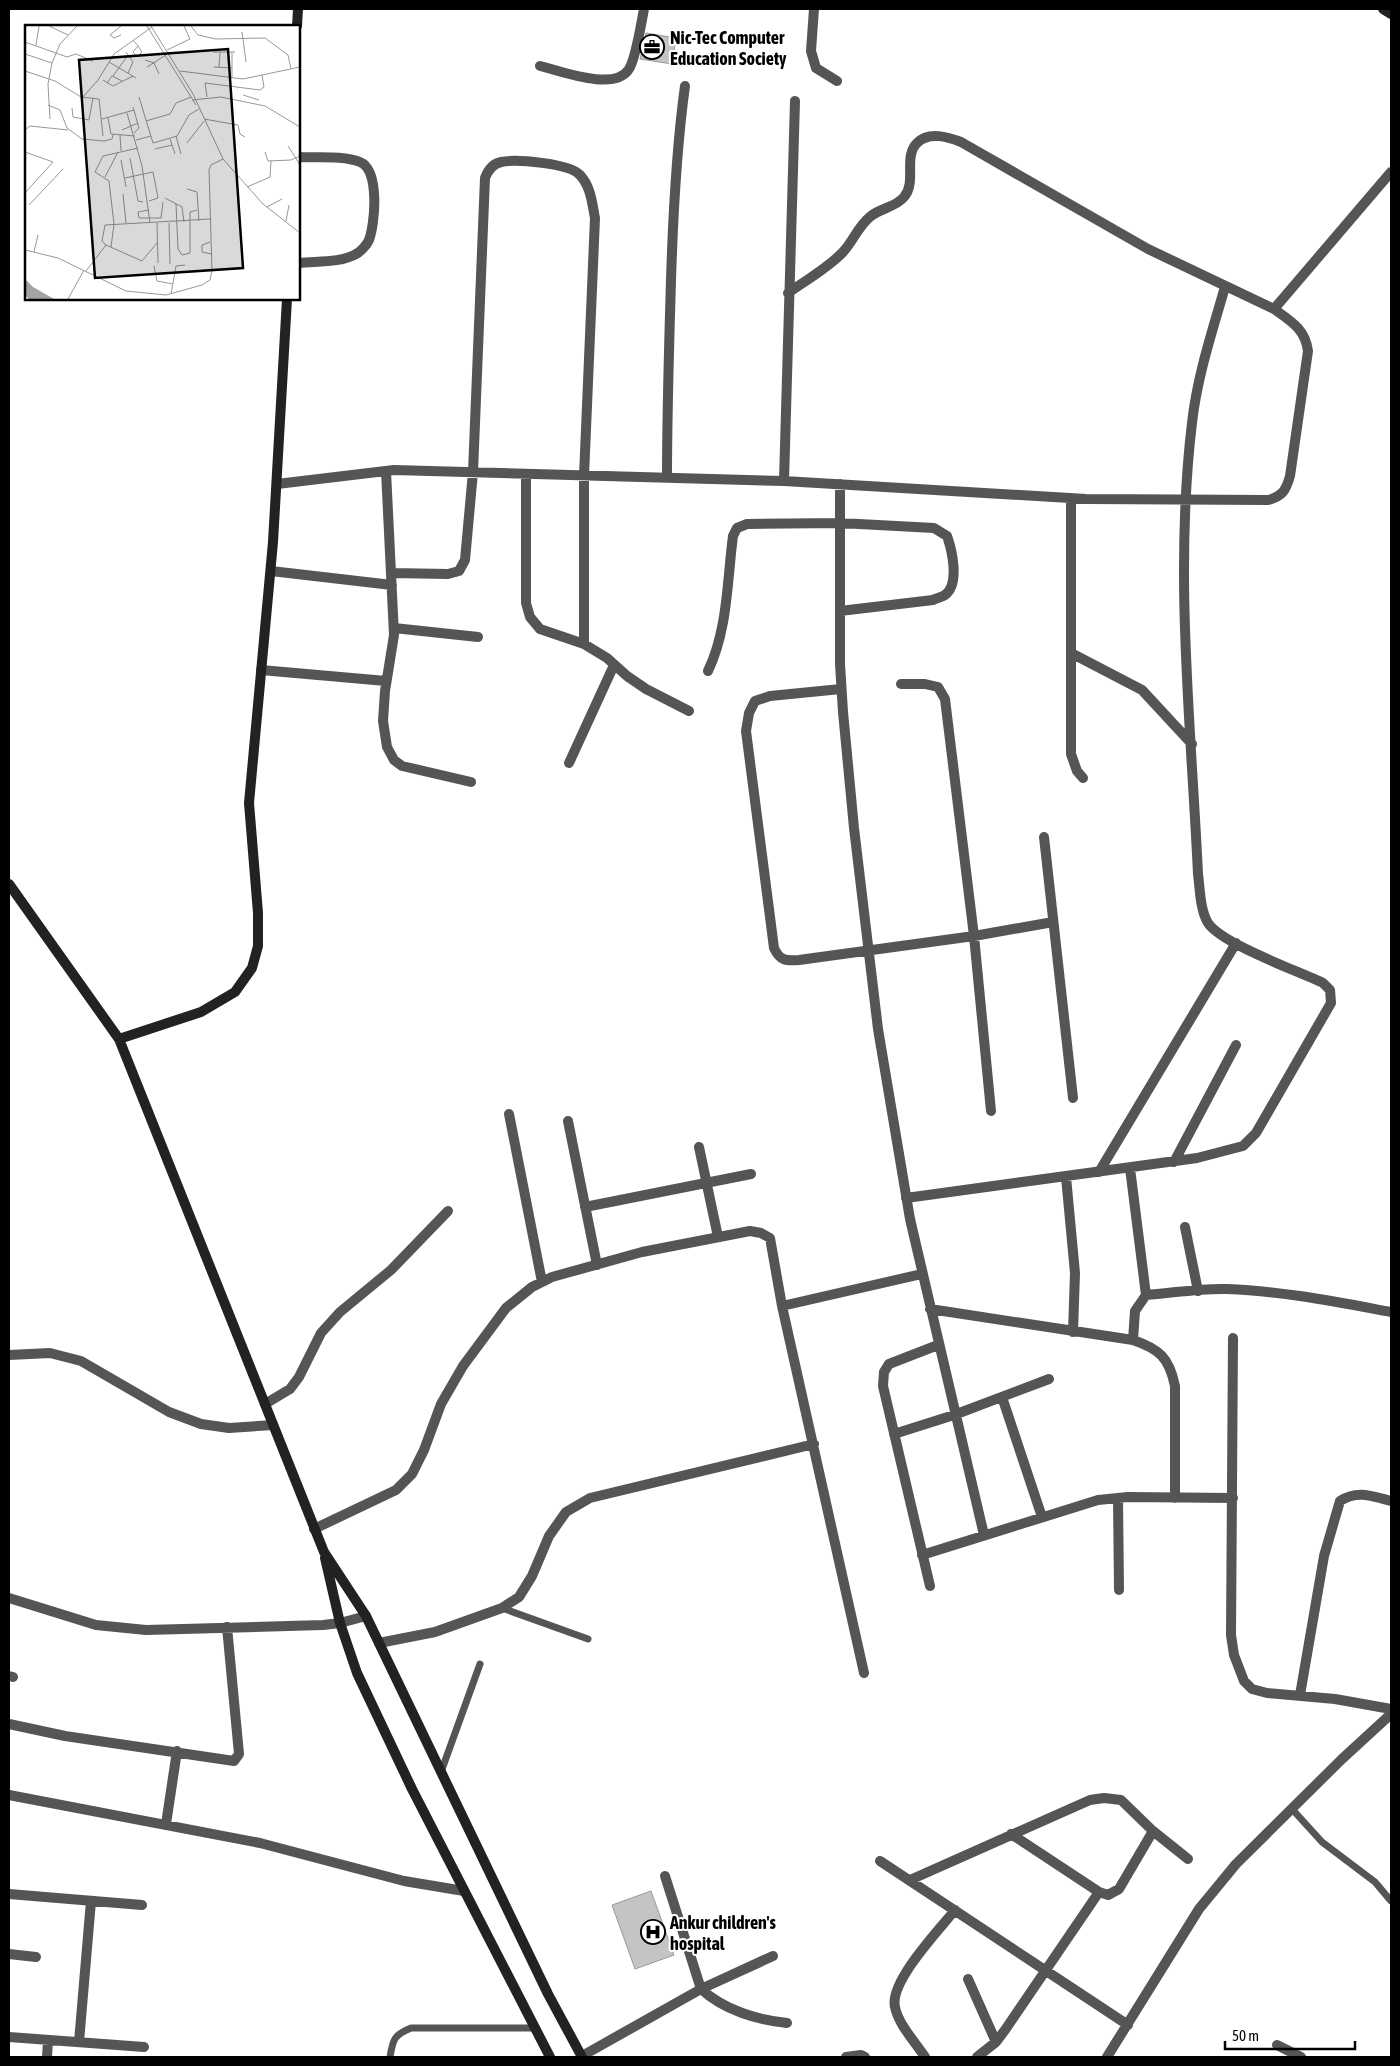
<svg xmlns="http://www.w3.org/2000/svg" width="1400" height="2066" font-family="'Asap Condensed',sans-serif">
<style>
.building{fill:#c4c4c4;stroke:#999}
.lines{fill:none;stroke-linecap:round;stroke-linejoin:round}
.lane{stroke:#555;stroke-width:7}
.street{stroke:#555;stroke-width:10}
.secondary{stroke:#222;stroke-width:10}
.labels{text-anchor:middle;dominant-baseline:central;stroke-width:4;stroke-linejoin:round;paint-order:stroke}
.poi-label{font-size:18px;font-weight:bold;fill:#000;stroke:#fff;text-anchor:start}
.inset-road{fill:none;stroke:#999;stroke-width:1}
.view{fill:#000;fill-opacity:0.15;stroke:#000;stroke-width:2.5}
.inset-edge{fill:none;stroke:#000;stroke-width:2.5}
</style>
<rect width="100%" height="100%" fill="#fff"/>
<!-- building -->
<path class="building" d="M646,33L676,38L672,64L640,59Z
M651,1891L674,1955L635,1969L612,1905Z"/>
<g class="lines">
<!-- lane -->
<path class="lane" d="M502,1608L588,1639
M441,1772L480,1664
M1292,1809L1322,1842L1375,1882L1391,1901
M390,2057C393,2039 394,2035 411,2028H535"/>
<!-- street -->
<path class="street" d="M814,9L811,51L816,68L837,81
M540,66C561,71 615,92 629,69C636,58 641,24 644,9
M299,157C317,158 343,155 360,162C380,170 375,224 369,240C367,245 360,252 356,254C341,263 316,261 299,263
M788,293C806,280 828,268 843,252C854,240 858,226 871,216C881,208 896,207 904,197C917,182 903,157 917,143C929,131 948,137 961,142L1148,249L1274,309L1391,172
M386,471L394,635L385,691L383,721L387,747L394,760L402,766L471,782
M526,474V603L530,617L540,629L584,644L607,658L627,676L646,689L689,711
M667,478C667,412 669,346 671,280C673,215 676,151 685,86
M784,481L795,101
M277,484L394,470L784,481L1086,499L1268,500C1283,496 1286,490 1290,476L1308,351C1305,329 1292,322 1274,309
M840,484V664L843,712L854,828L878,1029L910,1219L984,1535
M1071,498V754L1077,771L1083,778
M271,571L392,585
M391,573L448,574L459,571L465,560L473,472L485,178C488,170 492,164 501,162C516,159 569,163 580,175C591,187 592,203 595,218L584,476V644
M394,628L478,637
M1071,653L1142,690L1192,744
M261,670L386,681
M708,671C728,629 727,581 733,536L737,528L747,524L840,523L934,528L947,536C952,550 960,584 945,595C942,597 937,598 933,600L840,611
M901,684H925L938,687L945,699L974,936L991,1111
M841,689L770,696L755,701L749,713L746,731L774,948C780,961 786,961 799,960L974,936L1053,922
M569,763L614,665
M1044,837L1073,1098
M509,1114L542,1282
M568,1121L597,1265
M699,1147L718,1237
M1174,1162L1236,1045
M1130,1168L1146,1295
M1099,1172L1236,943
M1066,1177L1075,1273L1073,1332
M906,1198L1197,1158L1243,1146L1256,1133L1331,1003L1330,990L1323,983C1298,971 1222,944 1208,923C1200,910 1200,889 1198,874C1191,725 1174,572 1192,423C1197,377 1212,332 1225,287
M585,1207L751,1174
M1185,1227L1198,1291
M782,1306L922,1274
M930,1309L1133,1340C1159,1349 1169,1357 1175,1386V1498
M1233,1338L1231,1635L1234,1655L1244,1681L1252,1689L1267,1693L1335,1699L1391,1709
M1133,1340L1135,1311L1146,1295C1173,1293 1201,1288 1227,1289C1283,1291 1337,1302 1391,1312
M9,1355L50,1353L81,1361L169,1412L201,1424L229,1428L273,1425
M1002,1397L1042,1517
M265,1404L290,1389L299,1377L321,1333L340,1312L391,1270L448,1211
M894,1434L954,1415L1049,1379
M1118,1498L1119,1590
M314,1529L396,1490L412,1474L424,1450L441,1404L463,1366L506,1308L532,1287L552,1277L642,1252L750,1231L761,1233L770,1238L782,1306L864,1673
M922,1555L1098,1500L1128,1497L1233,1498
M930,1586L883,1386L884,1372L889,1364L938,1345
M9,1598L96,1625L146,1630L323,1625L340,1623L366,1616
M379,1643L435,1632L502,1608L519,1597L532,1576L549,1536L566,1512L590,1498L814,1444
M9,1676L13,1677
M1300,1695L1324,1556L1340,1501C1358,1490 1371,1496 1391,1501
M9,1724L65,1736L234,1761L239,1754L227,1627
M9,1795L260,1843L404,1881L464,1891
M166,1824L177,1751
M1011,1834L1099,1892L1108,1895L1119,1889L1153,1831
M880,1861L1128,2025
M665,1876L701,1989C724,2010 757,2020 787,2023
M910,1880L1090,1800L1104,1798L1121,1800L1153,1831L1188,1859
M9,1894L142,1905
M9,1954L36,1957
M968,1979L996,2042
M9,2037L144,2047
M79,2042L91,1901
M1277,2045L1301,2057
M582,2056L701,1989L773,1956
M47,2057L48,2040
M846,2057L861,2055L865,2057
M925,2057C916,2043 898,2024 895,2007C889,1982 939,1930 955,1910
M977,2057L996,2042L1005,2030L1099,1892
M1107,2057L1199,1909L1236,1864L1342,1759L1391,1714"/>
<!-- secondary -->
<path class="secondary" d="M1383,9L1391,14
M297,26L298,9
M9,884L119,1039L324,1552L366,1616L548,1994L582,2057
M119,1039L201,1012L235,992L252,968L258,946V913L249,803L273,542L287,299
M325,1558L340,1623L357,1673L412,1789L550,2057"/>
</g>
<!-- icons -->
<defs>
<symbol id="office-ring" viewBox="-11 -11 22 22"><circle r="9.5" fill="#fff" stroke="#000" stroke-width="1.5"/><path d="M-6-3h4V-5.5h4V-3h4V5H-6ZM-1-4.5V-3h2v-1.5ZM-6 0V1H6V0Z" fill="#000"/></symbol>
<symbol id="hospital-ring" viewBox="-11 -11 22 22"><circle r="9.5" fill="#fff" stroke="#000" stroke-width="1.5"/><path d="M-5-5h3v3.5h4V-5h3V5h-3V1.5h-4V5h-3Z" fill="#000"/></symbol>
</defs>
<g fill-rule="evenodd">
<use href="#office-ring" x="638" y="33" width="28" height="28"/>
<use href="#hospital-ring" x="639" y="1918" width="28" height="28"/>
</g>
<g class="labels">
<!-- poi labels -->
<g class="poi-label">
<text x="670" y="37">Nic-Tec Computer<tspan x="670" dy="21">Education Society</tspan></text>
<text x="670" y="1922">Ankur children's<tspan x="670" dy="21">hospital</tspan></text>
</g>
</g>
<!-- overview -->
<g transform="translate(25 25)">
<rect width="275" height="275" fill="#fff"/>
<path d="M0,254L8,262L29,274H4L0,270Z" fill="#a3a3a3"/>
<path class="inset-road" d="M24,1L43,10M96,1L85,10L89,13L96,10M122,1L171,80M126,1L168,69L198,134L238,179L275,208M166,1L173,10L191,14L240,13L263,30L266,44M217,7L221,37M108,15L113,21L117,27L112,32L108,27L113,21M0,17L42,32L51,29L68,36M11,20L14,1M142,25L165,14L159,1M101,27L108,37L103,48M188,27H210M0,29L27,38M120,35L129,38L134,49M84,37L111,53M122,42L141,30M189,42L207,43M194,42L195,27M0,46L30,56L56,72L74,74L78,111M155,46L218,54L275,42M88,51L103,30M207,53V27M78,55L88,61L108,51M82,58L87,51L97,56M218,70L234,75M58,72L73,55L89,29L127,2M114,72L128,118L152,111L164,90L174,84M182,72L180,58L235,65L239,62L237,50M167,75L196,72L240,81L275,102M23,80L35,85L42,103L57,114L79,116L87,114L88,110M108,82L114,103L109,108M47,83L48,92L64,95L68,73M102,88L117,141L125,198M83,93L86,109L110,111M25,94L23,59L27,38L35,19L52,1M77,94L109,85M179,94L213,100L215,109L220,112M121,96L145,89L151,78L166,72M0,105L5,101L43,105M97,105L113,98M95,110L96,126M151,111L156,129M145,114L150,129M111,115L126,111M162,118L179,96M263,121L275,140M130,124L147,120M0,127L28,137L0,168M240,127L243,136L266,135L275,131M105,133L113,176L118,177M96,135L101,162M80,152L93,127M100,153L128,147L133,173L124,176M222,162L245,152L246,136M162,164L172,167L174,196M98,169L101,198M140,173L157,182L159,197M151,179L153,224L157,230L165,228V187L172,185M4,180L38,144M242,182L257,174M124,185L113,187L114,193H136L138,177M261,196L264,180M132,198L133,238M144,198L145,239M185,217L177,220V227L186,229M81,220L77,216L80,200L185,194M86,222L89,199L84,156L70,147L78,131L113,123M0,225L33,233L101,266L141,270L177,260L185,255L187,246L184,145L186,140L198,134M9,227L13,210M129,241L132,256L148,259M61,246L81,220L117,236L132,218M146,269L151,241L160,240M43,274L59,245"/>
<path class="view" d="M203,24L218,243L70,253L54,35Z"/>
<rect width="275" height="275" class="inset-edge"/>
</g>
<!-- border -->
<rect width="1400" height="2066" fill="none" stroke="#000000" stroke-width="20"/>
<!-- scale -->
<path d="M1225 2041v8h130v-8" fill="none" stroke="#000000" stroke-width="2.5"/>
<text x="1232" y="2041" font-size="15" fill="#000000" stroke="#ffffff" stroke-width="4" paint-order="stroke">50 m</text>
</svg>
